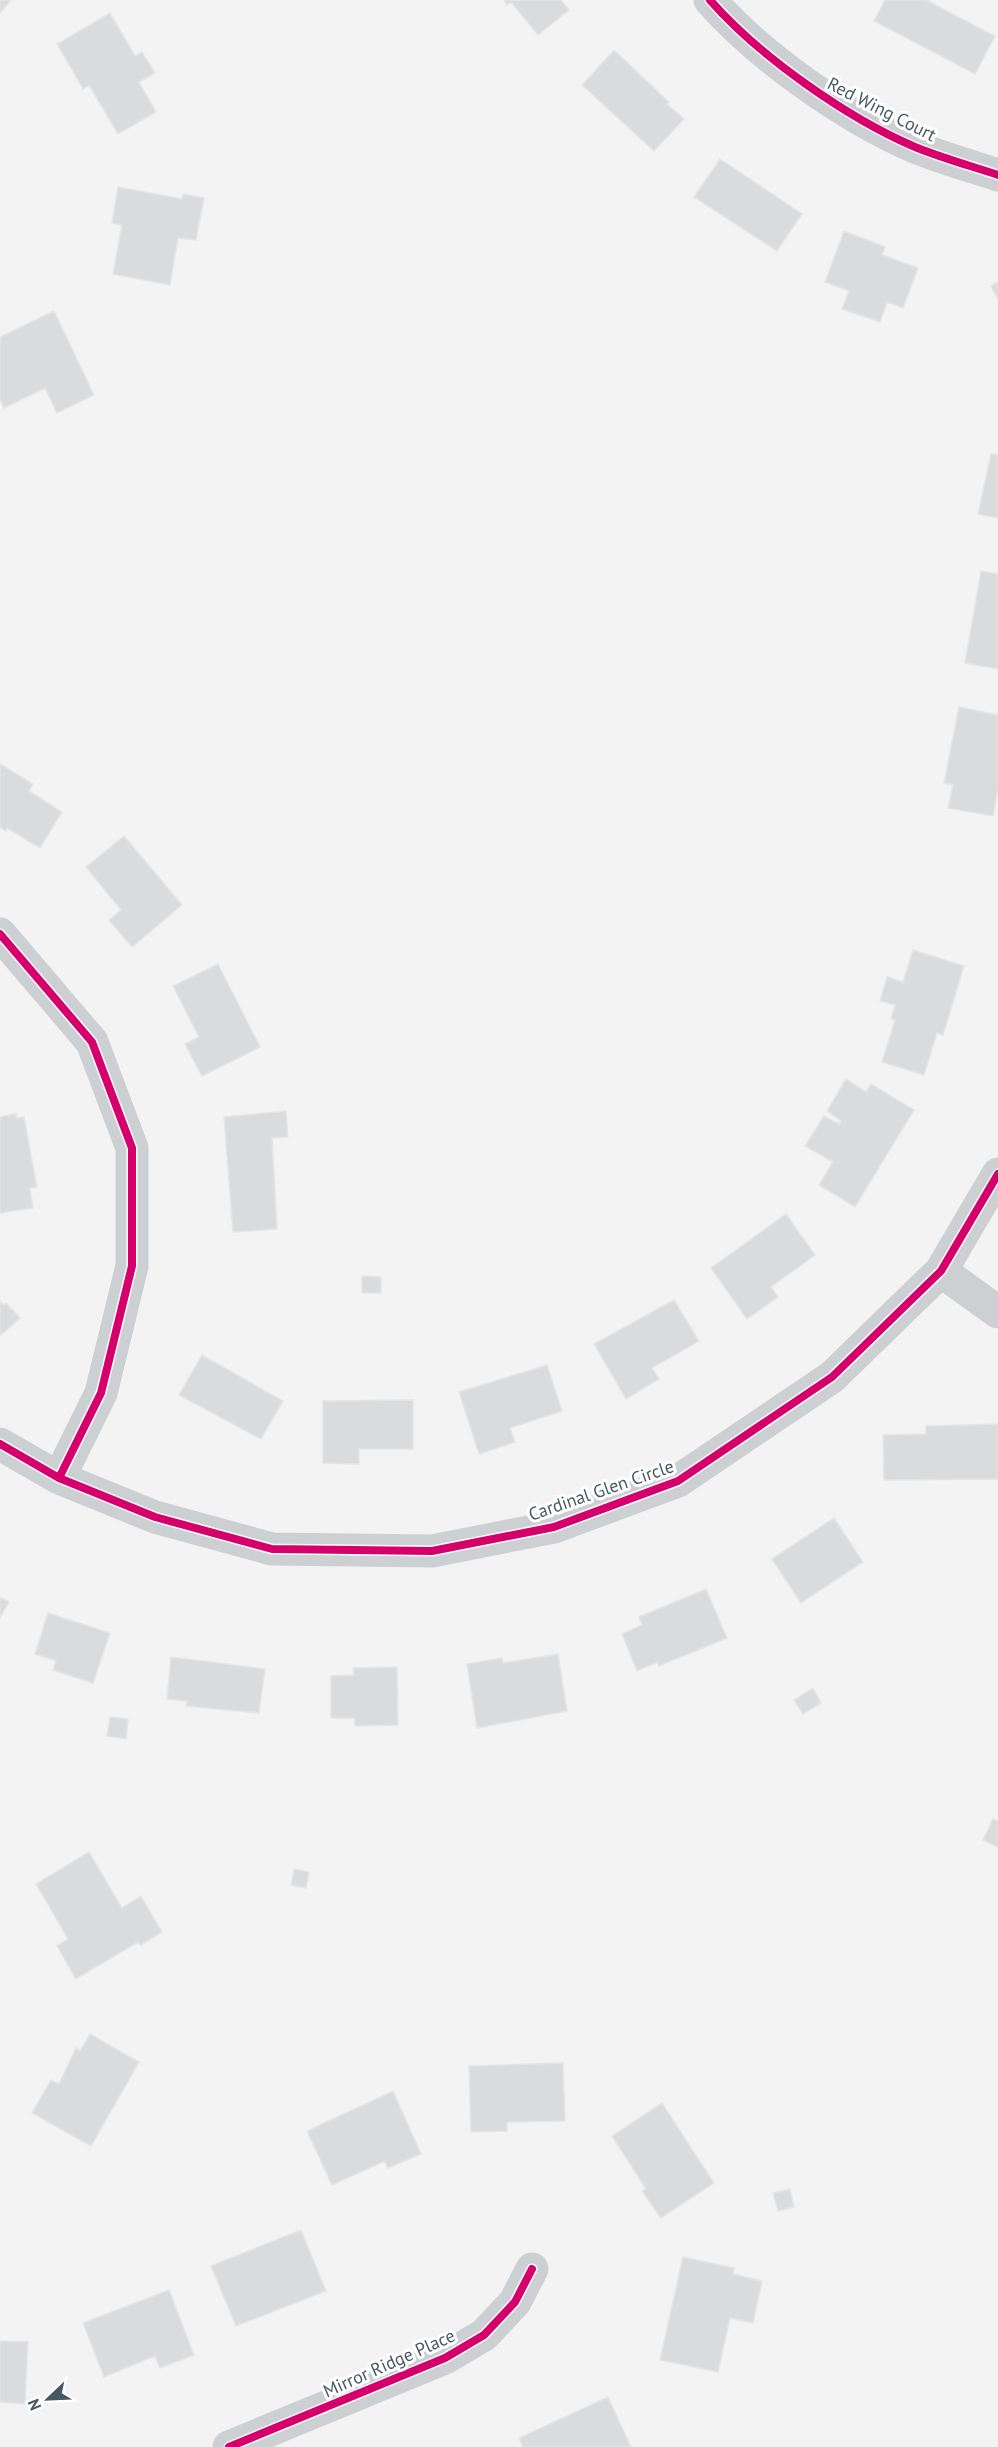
<svg xmlns="http://www.w3.org/2000/svg" width="998" height="2447" font-family="'PT Sans',sans-serif">
<style>
.building{fill:#dadbdc;stroke:#e5e5e6;stroke-width:1.5}
.lines{fill:none;stroke-linecap:round;stroke-linejoin:round}
.minor{stroke:#cdd0d2;stroke-width:33}
.cycleway-casing{stroke:#fff;stroke-width:11}
.cycleway{stroke:#d6006c;stroke-width:8}
.labels{text-anchor:middle;dominant-baseline:central;stroke-width:6;stroke-linejoin:round;paint-order:stroke}
.street-label{font-size:18px;fill:#485862;stroke:#fff}
</style>
<rect width="100%" height="100%" fill="#f4f3f3"/>
<!-- building -->
<path class="building" d="M0,0H11L0,13Z
M504,0H561L569,10L538,35L511,2L507,5Z
M885,0H926L995,36L975,74L874,21Z
M110,13L135,56L142,52L155,73L139,82L156,112L118,134L89,85L83,89L57,44Z
M614,50L669,102L667,104L684,119L654,151L582,85Z
M720,159L802,214L777,251L694,197Z
M118,187L182,199L183,194L204,198L196,240L178,238L170,285L113,274L122,225L112,223Z
M844,231L885,247L882,255L918,268L903,308L887,302L880,322L842,309L849,291L825,282Z
M998,282V299L991,286Z
M54,311L94,395L57,413L45,388L4,408L0,399V337Z
M991,454L998,455V518L978,514Z
M981,571L998,574V669L965,663Z
M959,707L998,715V789L993,816L948,808L953,785L944,783Z
M0,764L33,784L29,791L62,812L40,848L7,828L6,831L0,827Z
M124,836L182,905L132,947L109,920L121,910L86,867Z
M913,950L964,966L943,1035L937,1033L924,1075L882,1062L895,1020L891,1019L895,1005L880,1001L887,977L903,982Z
M218,964L260,1047L202,1076L185,1044L199,1037L173,986Z
M846,1079L866,1092L871,1084L914,1110L855,1207L819,1185L833,1162L805,1146L824,1116L839,1124L841,1121L827,1111Z
M286,1111L288,1137L272,1138L277,1229L233,1232L224,1117Z
M16,1114V1118L24,1117L37,1187L30,1188L33,1208L0,1213V1117Z
M786,1214L815,1255L771,1287L778,1297L747,1319L711,1268Z
M362,1276L381,1277V1293H362Z
M674,1300L699,1341L652,1368L659,1379L626,1399L594,1344Z
M0,1301L4,1305L6,1303L20,1318L0,1336Z
M202,1355L283,1401L261,1439L179,1395Z
M547,1365L562,1411L510,1428L515,1442L479,1454L459,1392Z
M413,1400V1449H359V1464L323,1463V1401Z
M998,1424V1479L884,1480L883,1435L926,1434V1426Z
M834,1518L863,1562L801,1603L772,1559Z
M706,1589L727,1638L659,1666L657,1662L637,1671L622,1634L642,1625L639,1617Z
M0,1597L9,1602L0,1618Z
M48,1613L110,1633L93,1683L53,1670L56,1661L35,1654Z
M558,1654L567,1711L477,1728L467,1664L502,1658L503,1663Z
M171,1657L265,1669L259,1713L186,1706L187,1701L167,1699Z
M397,1667L398,1725L355,1726V1718H331V1676L354,1675L353,1668Z
M813,1688L821,1703L803,1714L794,1700Z
M110,1717L128,1719L126,1739L107,1736Z
M993,1819L998,1821V1847L983,1840Z
M89,1852L122,1908L141,1896L162,1932L141,1945L138,1942L76,1979L57,1946L68,1939L36,1884Z
M294,1869L309,1872L306,1888L291,1885Z
M90,2034L139,2062L91,2146L32,2113L51,2080L59,2084L76,2048L80,2051Z
M563,2063L565,2121L507,2122V2131L471,2132L469,2066Z
M393,2091L421,2154L388,2168L385,2161L332,2185L307,2131Z
M662,2103L714,2183L661,2218L642,2191L646,2189L612,2136Z
M790,2189L794,2207L778,2211L773,2193Z
M301,2230L326,2291L236,2326L211,2266Z
M683,2257L734,2268L733,2274L762,2281L753,2323L730,2318L718,2372L660,2360Z
M169,2290L194,2355L160,2368L155,2356L104,2377L83,2323Z
M0,2341L28,2342L25,2404L0,2402Z
M608,2397L631,2447H523L519,2438Z"/>
<g class="lines">
<!-- minor -->
<path class="minor" d="M710,0C759,56 847,118 915,147C942,158 971,166 998,175
M0,934L92,1042L132,1148V1266L101,1393L59,1478
M941,1271L998,1312
M0,1444L59,1478L155,1517L272,1549L432,1551L554,1527L678,1481L832,1377L941,1271L998,1174
M229,2447L445,2358L484,2335L515,2302L532,2269"/>
<defs>
<path id="cycleway" d="M710,0C759,56 847,118 915,147C942,158 971,166 998,175
M0,934L92,1042L132,1148V1266L101,1393L59,1478
M0,1444L59,1478L155,1517L272,1549L432,1551L554,1527L678,1481L832,1377L941,1271L998,1174
M229,2447L445,2358L484,2335L515,2302L532,2269"/>
</defs>
<!-- cycleway casing -->
<use href="#cycleway" class="cycleway-casing"/>
<!-- cycleway -->
<use href="#cycleway" class="cycleway"/>
</g>
<g class="labels">
<!-- street labels -->
<g class="street-label">
<text transform="translate(882 109) rotate(27)">Red Wing Court</text>
<text transform="translate(601 1490) rotate(-19)">Cardinal Glen Circle</text>
<text transform="translate(389 2363) rotate(-24)">Mirror Ridge Place</text>
</g>
</g>
<!-- north arrow -->
<g transform="translate(48 2399) rotate(247)" stroke="#ffffff" stroke-width="4.5" paint-order="stroke">
<path d="M0-4.5L10 22L0 15L-10 22Z" fill="#485862"/>
<text y="-9" font-size="16" font-weight="bold" text-anchor="middle" fill="#485862">N</text>
</g>
</svg>
